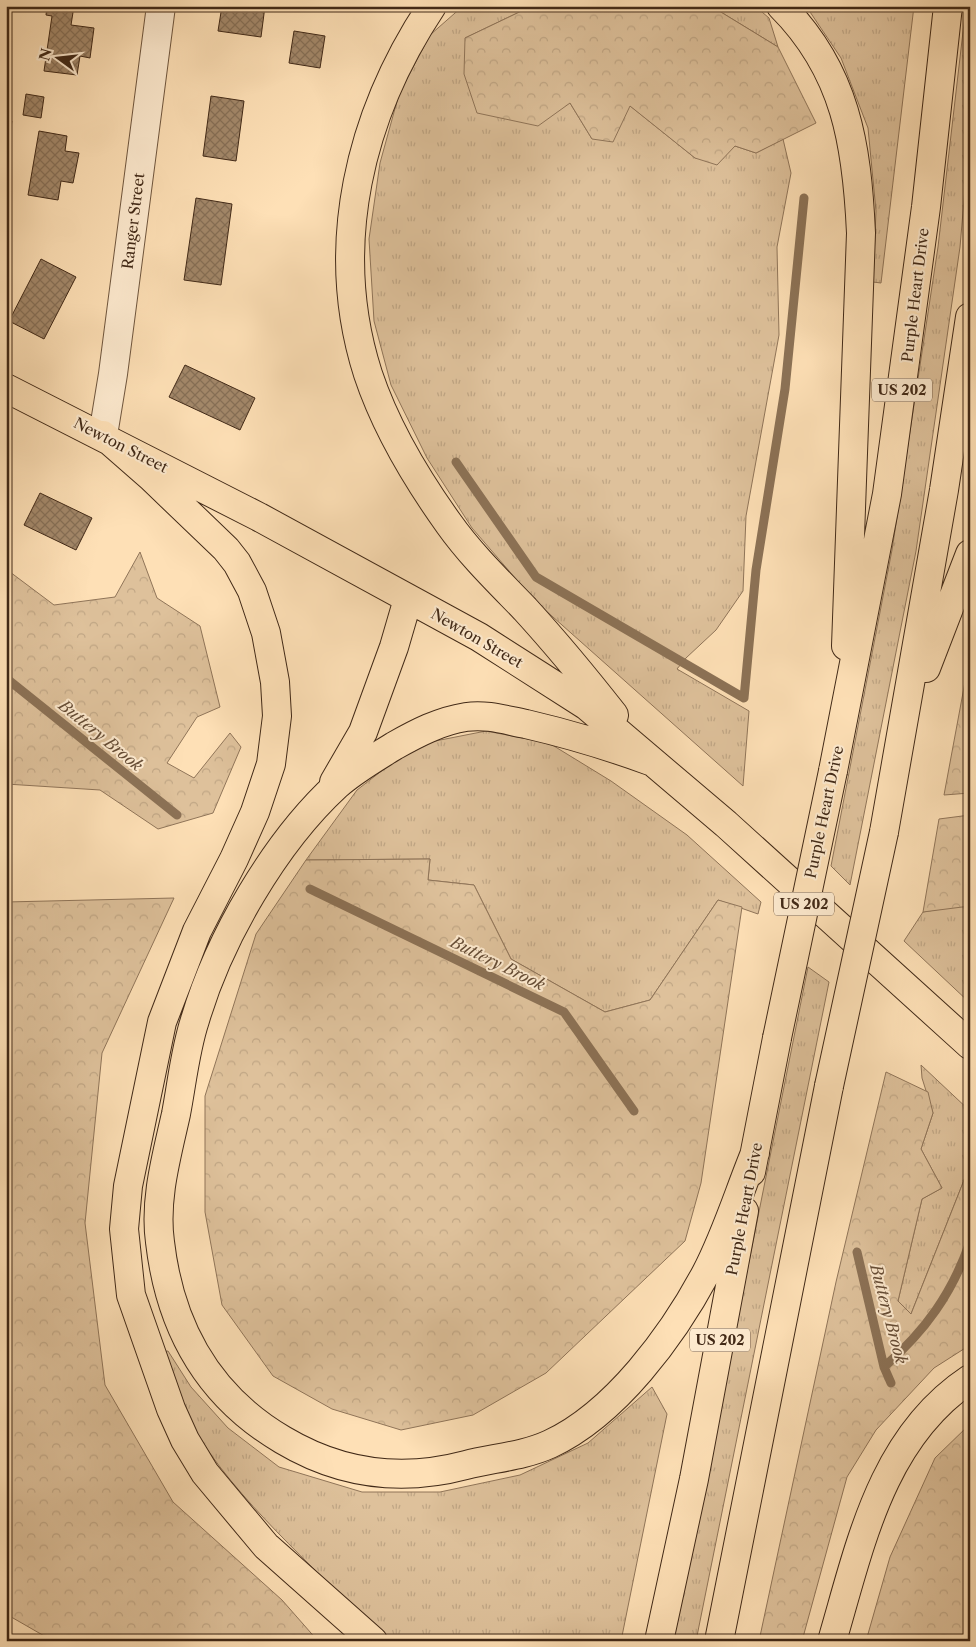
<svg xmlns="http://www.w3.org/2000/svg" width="976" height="1647" font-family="'Libre Caslon Text',serif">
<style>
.grass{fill:url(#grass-tufts);stroke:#907559}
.forest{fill:url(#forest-crowns);stroke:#907559}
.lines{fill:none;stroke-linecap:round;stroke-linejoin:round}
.stream{stroke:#8c7256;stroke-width:9}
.building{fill:url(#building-cross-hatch);stroke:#412917}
.minor-casing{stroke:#70573f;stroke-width:30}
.major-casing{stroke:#412917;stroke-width:30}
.minor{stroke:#feebd0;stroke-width:28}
.major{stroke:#fee0b6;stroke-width:28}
.major-bridge-casing{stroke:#412917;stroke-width:30;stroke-linecap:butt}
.major-bridge{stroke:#fee0b6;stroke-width:28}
.labels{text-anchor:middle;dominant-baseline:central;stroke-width:4;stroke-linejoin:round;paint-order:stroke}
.shield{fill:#feebd0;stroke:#7a634e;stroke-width:1}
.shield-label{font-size:14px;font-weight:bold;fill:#412917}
.street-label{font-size:15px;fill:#412917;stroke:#feebd0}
.water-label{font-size:16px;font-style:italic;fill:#664d36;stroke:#feebd0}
</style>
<defs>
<pattern id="grass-tufts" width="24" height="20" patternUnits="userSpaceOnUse" patternTransform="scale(1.25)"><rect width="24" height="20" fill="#dec19b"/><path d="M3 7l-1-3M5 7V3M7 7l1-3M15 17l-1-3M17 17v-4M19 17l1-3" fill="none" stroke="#c0a685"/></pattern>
<pattern id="forest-crowns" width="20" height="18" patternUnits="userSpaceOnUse" patternTransform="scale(1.25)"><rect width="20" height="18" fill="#dec19b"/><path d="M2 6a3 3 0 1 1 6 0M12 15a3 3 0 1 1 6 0" fill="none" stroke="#c0a685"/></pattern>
<pattern id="building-cross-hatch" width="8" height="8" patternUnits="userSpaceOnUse" patternTransform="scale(1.25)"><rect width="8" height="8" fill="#a3886a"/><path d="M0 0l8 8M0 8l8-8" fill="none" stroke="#866f56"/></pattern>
</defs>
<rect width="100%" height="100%" fill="#fee0b6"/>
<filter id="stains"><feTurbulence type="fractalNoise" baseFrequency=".004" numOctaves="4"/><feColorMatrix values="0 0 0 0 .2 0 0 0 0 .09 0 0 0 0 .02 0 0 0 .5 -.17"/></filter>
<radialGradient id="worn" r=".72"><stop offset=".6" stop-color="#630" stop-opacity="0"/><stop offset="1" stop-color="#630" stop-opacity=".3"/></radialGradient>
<!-- grass -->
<path class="grass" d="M463,6H532L465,38L570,103L592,139L629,105L695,158L735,146L756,153L783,139L791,173L777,247L779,335L746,516L743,591L716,630L686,658L677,669L749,711L743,786L535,601L472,528L427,458L391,385L374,321L369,239L380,163L399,94L430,35Z
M711,6H755L769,18L778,47Z
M806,6H914L881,283L873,282L876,211L868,128L841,58Z
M966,6H970V130L960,247L916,551L850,885L831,866L892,550L938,247Z
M486,731L549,743L611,781L687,835L761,902L758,914L718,900L650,1000L605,1012L511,959L474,885L428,880L430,859L306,860L357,790L415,745Z
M964,905L970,906V1003L904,941L923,912Z
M808,967L829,982L696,1641H673Z
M921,1065L970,1111V1165L911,1314L898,1301L922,1199L942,1188L921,1149L933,1113L922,1078Z
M168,1351L191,1387L228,1428L279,1467L362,1492H440L520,1475L588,1443L652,1387L667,1414L621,1641H384C323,1573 251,1516 200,1439C183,1414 172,1379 159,1352Z"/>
<!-- forest -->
<path class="forest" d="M532,6H711L778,47L816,123L756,153L735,146L717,165L695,158L630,106L613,142L592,139L570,103L538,126L477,113L464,74L465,38Z
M140,552L157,598L200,626L220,707L197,717L167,763L194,778L230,733L241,747L213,813L158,829L100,790L6,784V569L54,605L115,597Z
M970,622V793L944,795L970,655L965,634Z
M970,815V906L923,912L939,819Z
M430,859L428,880L474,885L511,959L605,1012L650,1000L718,900L742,907L701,1183L685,1241L546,1373L473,1415L401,1430L332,1409L273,1376L222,1305L205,1212V1096L256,934L306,860Z
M174,898L102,1053L85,1223L105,1385L173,1502L282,1600L318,1641H53L6,1614V902Z
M886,1072L928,1092L933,1113L921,1149L942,1188L922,1199L898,1301L911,1314L970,1165V1345L934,1368L876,1430L847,1477L802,1641H759L836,1282Z
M970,1424V1641H866L890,1557L935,1458Z"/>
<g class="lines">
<!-- stream -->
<path class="stream" d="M456,462L536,577L744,698L756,570L785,389L804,198
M6,678L177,815
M310,889L564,1012L634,1111
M857,1252L884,1367L891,1383
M884,1367C925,1331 952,1294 970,1242
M969,1442L970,1447"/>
</g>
<!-- building -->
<path class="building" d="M47,6H74L71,25L94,28L90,58L80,56L77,75L44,71L52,16L46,15Z
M222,6H265L261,37L218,31Z
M294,31L325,36L320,68L289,63Z
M26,94L44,97L41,118L23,115Z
M211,96L244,101L236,161L203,156Z
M6,120L12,121L8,145H6Z
M39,131L67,136L65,151L79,153L73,183L61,181L58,200L28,195Z
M196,198L232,204L221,285L184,280Z
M41,259L76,277L44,339L9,321Z
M185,365L255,398L240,430L169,397Z
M40,493L92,518L76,550L24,525Z"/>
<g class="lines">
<defs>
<path id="minor" d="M103,435L113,374L161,6"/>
<path id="major" d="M432,6C360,114 327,246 368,374C386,428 416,478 449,524C471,555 499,582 525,609C556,643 585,678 614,715
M781,6C846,71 857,145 861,233L846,646
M6,388L259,517L479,637L587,706L726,824L970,1045
M103,435L151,477L226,549L237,563L252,591L266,633L275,682L277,716L271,764L255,812L234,859L197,931L162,1022L128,1186L124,1229L131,1295L171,1409L185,1440L205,1473L266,1546L373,1641
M926,668L970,554
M650,761C609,746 569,734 526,724C505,720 487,714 466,717C440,721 417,733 394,746C375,758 354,770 337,785C274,843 219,939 195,1020C185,1050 182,1083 176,1114C167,1155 154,1199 160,1242C170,1328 208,1396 283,1440C340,1474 402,1482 466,1465C494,1458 524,1456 550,1444C615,1414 673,1335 706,1273C726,1235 739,1192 755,1153
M833,771L887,494L926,207L948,6
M334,782L363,732L394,647L408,599
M884,832L944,490L970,317
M751,1172L777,1038
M659,1641L694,1479L744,1211
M719,1641L829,1086
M832,1641C860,1546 881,1438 970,1379"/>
</defs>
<!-- minor casing -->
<use href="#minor" class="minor-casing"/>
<!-- major casing -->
<use href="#major" class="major-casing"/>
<!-- minor -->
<use href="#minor" class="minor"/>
<!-- major -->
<use href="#major" class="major"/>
<defs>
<path id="major-bridge" d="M777,1038L833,771
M829,1086L884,832"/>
</defs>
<!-- major-bridge casing -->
<use href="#major-bridge" class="major-bridge-casing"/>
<!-- major-bridge -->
<use href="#major-bridge" class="major-bridge"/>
</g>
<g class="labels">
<!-- shield labels -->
<g class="shield">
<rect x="872" y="378.5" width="60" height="23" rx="4"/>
<rect x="774" y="892.5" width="60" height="23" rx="4"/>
<rect x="690" y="1328.5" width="60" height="23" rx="4"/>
</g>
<g class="shield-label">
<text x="902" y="390">US 202</text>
<text x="804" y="904">US 202</text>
<text x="720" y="1340">US 202</text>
</g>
<!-- street labels -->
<g class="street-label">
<text transform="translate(133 221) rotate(-83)">Ranger Street</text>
<text transform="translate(915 295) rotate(-83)">Purple Heart Drive</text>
<text transform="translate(121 445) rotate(27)">Newton Street</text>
<text transform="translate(477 638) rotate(30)">Newton Street</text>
<text transform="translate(824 812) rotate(-78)">Purple Heart Drive</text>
<text transform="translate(744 1209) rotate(-79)">Purple Heart Drive</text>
</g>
<!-- water labels -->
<g class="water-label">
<text transform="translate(101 735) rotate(39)">Buttery Brook</text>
<text transform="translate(498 963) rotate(26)">Buttery Brook</text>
<text transform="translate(889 1314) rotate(75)">Buttery Brook</text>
</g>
</g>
<!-- margin -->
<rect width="976" height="1647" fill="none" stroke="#fee0b6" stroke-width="25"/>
<rect x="8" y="8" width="961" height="1632" fill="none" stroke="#412917" stroke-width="2.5"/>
<rect x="12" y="12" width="951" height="1622" fill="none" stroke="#412917"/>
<!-- north arrow -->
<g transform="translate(58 58) rotate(285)" stroke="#feebd0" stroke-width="4" paint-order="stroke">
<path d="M0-4L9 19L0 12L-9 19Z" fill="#412917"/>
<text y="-8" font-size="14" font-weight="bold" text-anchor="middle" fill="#412917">N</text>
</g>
<rect width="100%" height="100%" filter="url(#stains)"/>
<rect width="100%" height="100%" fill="url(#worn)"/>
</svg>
